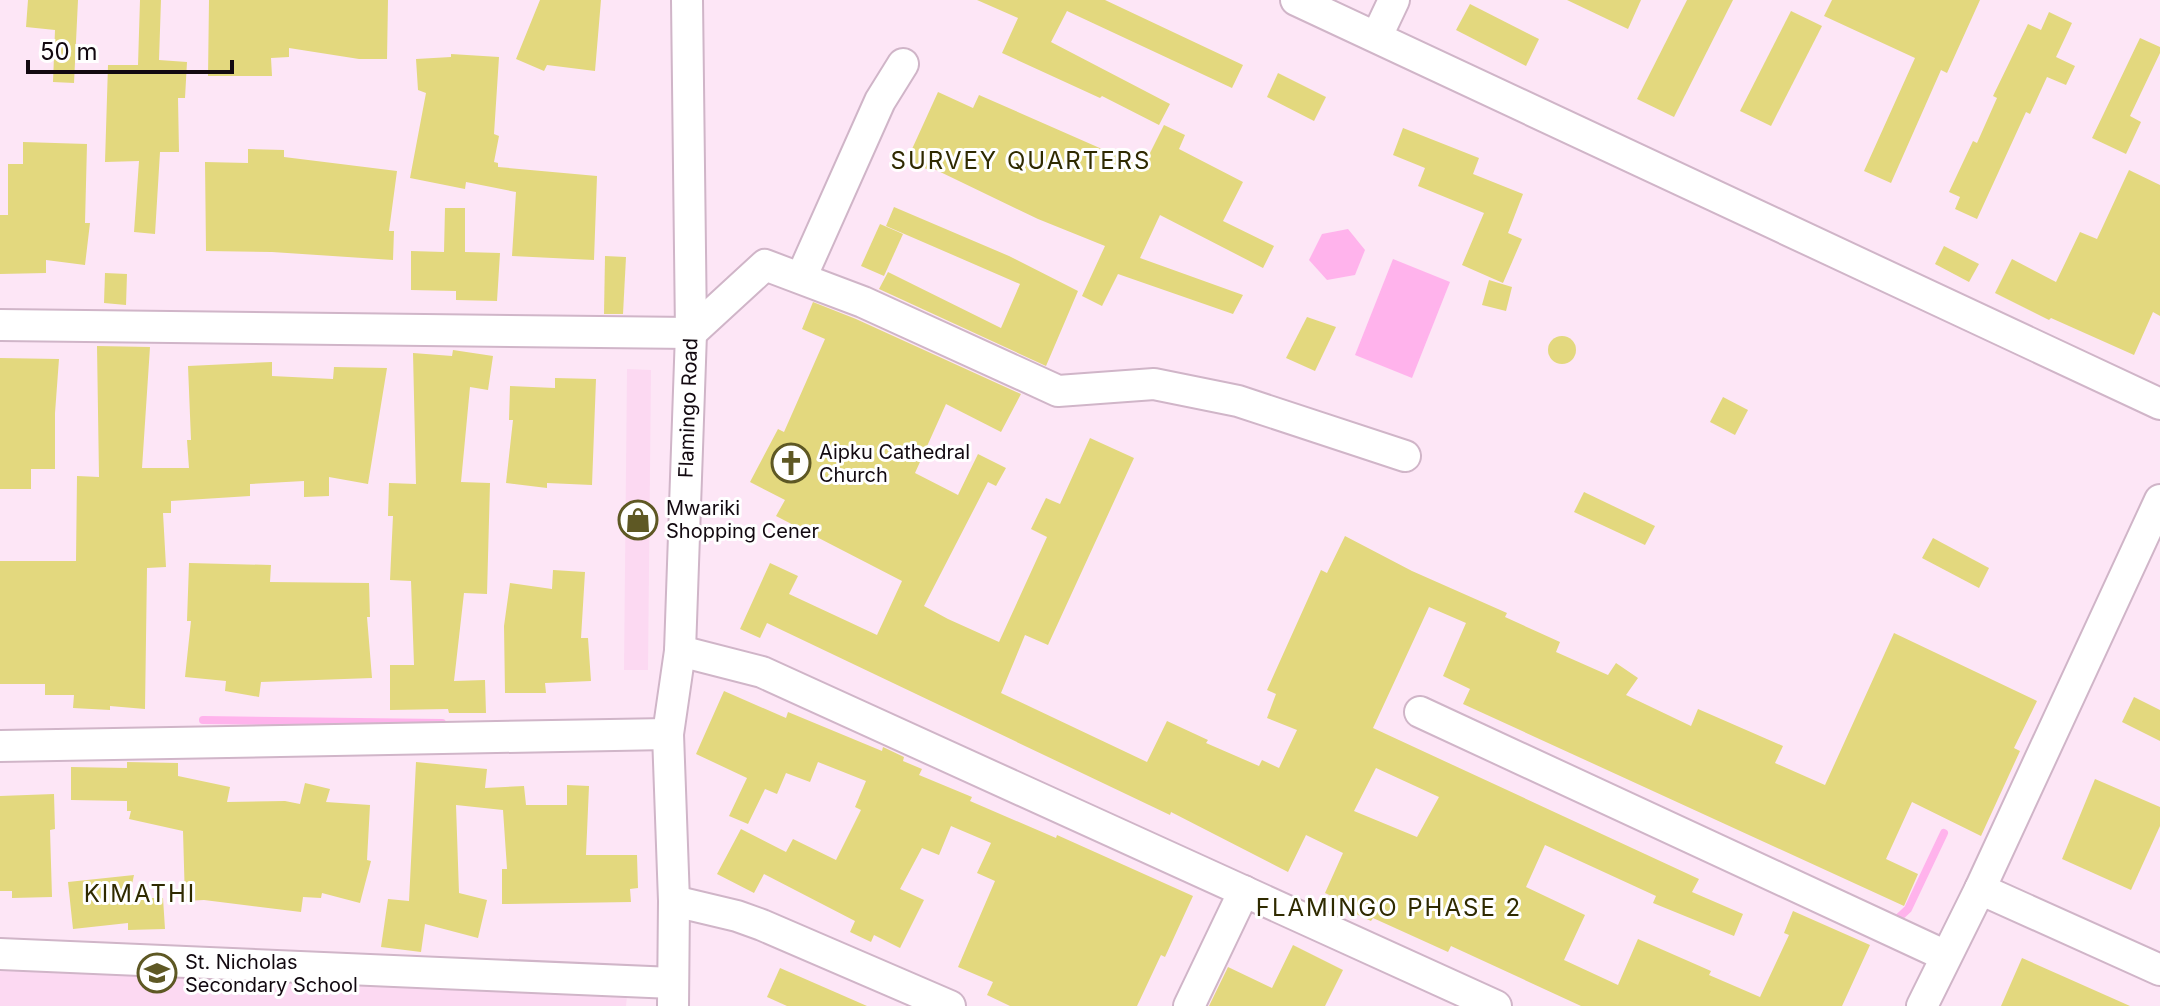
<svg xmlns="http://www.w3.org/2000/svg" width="2160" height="1006" viewBox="0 0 2160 1006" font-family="Inter,sans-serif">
	<rect width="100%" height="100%" fill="#fde6f6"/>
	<g fill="#fcd9f2">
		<polygon points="627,369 651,370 648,670 624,670"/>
		<polygon points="0,959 628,987 626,1006 0,1006"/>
	</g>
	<g fill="#ffb3ec">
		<polygon points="1348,229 1365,250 1355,275 1327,280 1309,260 1322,234"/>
		<polygon points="1393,259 1450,282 1412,378 1355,355"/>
	</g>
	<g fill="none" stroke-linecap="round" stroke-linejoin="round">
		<g stroke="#ffb3ec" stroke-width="8">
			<polyline points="203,720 442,723"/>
			<polyline points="1893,923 1908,909 1944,833"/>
		</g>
	</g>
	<g fill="#e3d87e" fill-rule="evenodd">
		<polygon points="28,0 78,0 74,83 53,82 55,30 26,27"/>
		<polygon points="140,0 161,0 159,60 187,62 185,98 178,98 179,152 160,152 155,234 134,232 139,161 105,162 108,65 138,65"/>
		<polygon points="209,0 388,0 387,59 359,59 289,48 289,57 271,58 272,76 208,76"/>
		<polygon points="540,0 601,0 595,71 547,65 544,71 516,59"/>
		<polygon points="977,0 1105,0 1243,65 1232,88 1067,11 1051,42 1170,104 1159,125 1102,96 1100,98 1002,53 1018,18"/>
		<polygon points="1567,0 1641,0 1628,29"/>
		<polygon points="1687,0 1733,0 1674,117 1637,99"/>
		<polygon points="1832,0 1980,0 1947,73 1941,70 1891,183 1864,171 1915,58 1824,16"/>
		<polygon points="1470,4 1539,39 1526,66 1456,30"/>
		<polygon points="1791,11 1822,26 1771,126 1740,111"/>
		<polygon points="2049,12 2072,23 2056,57 2075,66 2066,85 2047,77 2030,114 2026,112 1977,219 1955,209 1960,197 1949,192 1973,141 1977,143 1997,98 1993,96 2028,24 2041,30"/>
		<polygon points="2140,38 2160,47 2160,53 2130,116 2141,122 2126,154 2092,138"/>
		<polygon points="451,54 499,57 494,134 499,136 494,162 498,163 498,167 597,176 594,260 512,256 516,192 466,182 465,189 410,178 426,93 418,90 416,59 451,57"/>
		<polygon points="1278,73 1326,97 1314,121 1267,97"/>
		<polygon points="938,92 973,108 979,95 1143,167 1164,125 1185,135 1179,149 1243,182 1223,221 1274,246 1263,268 1160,215 1140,258 1243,295 1233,314 1118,274 1102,306 1082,296 1105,246 1038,219 932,168 931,171 907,160"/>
		<polygon points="1403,128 1479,158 1473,174 1523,194 1508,233 1522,239 1503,283 1462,265 1484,213 1418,186 1425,168 1393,155"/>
		<polygon points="23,142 87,144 85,223 90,223 85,265 46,260 46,273 0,274 0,215 8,215 8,164 23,164"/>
		<polygon points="248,149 284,150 284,157 397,171 389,231 394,231 393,260 272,252 206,251 205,162 248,163"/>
		<polygon points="2129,170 2160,185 2160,316 2153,312 2134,355 2051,318 2049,320 1995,293 2012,259 2056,282 2080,232 2097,239"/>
		<polygon points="894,207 1009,256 1078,291 1046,366 879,289 888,272 1001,328 1020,284 886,226"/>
		<polygon points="445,208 465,208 465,252 500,253 497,301 456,300 456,291 411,290 411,251 444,252"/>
		<polygon points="880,224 903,234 884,276 861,266"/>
		<polygon points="1944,246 1979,264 1969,282 1935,264"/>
		<polygon points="605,256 626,257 623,314 604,314"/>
		<polygon points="105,273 127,274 126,305 104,303"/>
		<polygon points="1489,280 1512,287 1506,311 1482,305"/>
		<path d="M813,302L856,319L1021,394L1001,432L946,404L915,473L958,495L978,454L1006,468L996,486L988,482L924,606L948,619L999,642L1047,537L1031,529L1046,498L1060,504L1090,438L1134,458L1048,645L1025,635L1001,693L1147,762L1167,721L1208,740L1206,743L1259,766L1262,760L1279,768L1297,730L1267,718L1276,694L1267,690L1321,570L1327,573L1345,536L1412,571L1507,613L1505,617L1560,642L1556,652L1608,675L1616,663L1638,678L1626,695L1691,726L1698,709L1783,746L1775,763L1825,785L1894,633L2037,701L2014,748L2020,751L1981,836L1912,802L1886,859L1918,874L1904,906L1463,704L1470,689L1443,676L1466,623L1429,607L1373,728L1699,879L1692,892L1743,914L1734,936L1653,903L1656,896L1545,845L1526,887L1585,915L1564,960L1618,985L1638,939L1711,971L1709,975L1760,997L1789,935L1784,933L1793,911L1870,945L1842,1006H1581L1451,946L1448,952L1373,918L1371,921L1343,908L1346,903L1325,893L1343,853L1306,835L1288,872L1171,812L1170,815L767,623L760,638L740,629L770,563L798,576L789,594L877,635L902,581L776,516L785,500L750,482L778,429L784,432L825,339L802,329ZM1376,768L1439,797L1417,837L1354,811Z"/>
		<polygon points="1307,317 1336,327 1315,371 1286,358"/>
		<circle cx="1562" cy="350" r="14"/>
		<polygon points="97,346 150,347 142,468 189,468 187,440 191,440 188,366 272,362 272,376 333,379 334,367 387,368 368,484 329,477 329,496 304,497 304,481 250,484 250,496 171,501 171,513 163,513 166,567 147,568 145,709 110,706 110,710 73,708 74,695 45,695 45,684 0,684 0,561 76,561 77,476 99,477"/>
		<polygon points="453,350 493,356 488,390 470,387 461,482 490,483 487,594 464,593 454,681 485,680 486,713 449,713 448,709 390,710 390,665 414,665 411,581 390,580 393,516 388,516 389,483 416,484 413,353 452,356"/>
		<polygon points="0,358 59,359 55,413 55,469 31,469 31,489 0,489"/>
		<polygon points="555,378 596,379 592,485 547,483 547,488 506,483 513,420 509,420 510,386 555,388"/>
		<polygon points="1723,397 1748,410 1735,435 1710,422"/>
		<polygon points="1584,492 1655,526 1645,545 1574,512"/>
		<polygon points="1933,538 1989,568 1979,588 1922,558"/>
		<polygon points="189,563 271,565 270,582 369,583 370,617 367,617 372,678 261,682 259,697 225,691 226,681 185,677 191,621 187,621"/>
		<polygon points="553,570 585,572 581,638 588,638 591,681 545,683 546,693 505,693 504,626 510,583 552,589"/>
		<polygon points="724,691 786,718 788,712 882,751 883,747 904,757 903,761 922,769 919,775 972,797 970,801 1056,838 1057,835 1193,896 1165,957 1161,955 1137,1006 1010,1006 987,995 993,982 958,967 995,881 977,873 991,843 951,826 939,855 922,848 900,889 924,900 900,948 874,935 871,942 850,932 855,921 764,874 754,893 717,874 741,829 786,852 793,839 836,860 861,810 855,807 866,781 818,762 810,782 786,773 777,794 765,789 748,824 729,816 747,778 696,754"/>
		<polygon points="2134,697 2160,710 2160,741 2122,722"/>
		<polygon points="127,762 178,763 178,776 230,787 227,802 285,801 300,804 305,783 330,789 326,802 370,805 367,860 371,861 360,903 322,893 321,898 303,897 301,912 204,900 185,901 183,831 129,819 131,811 127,811 127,801 71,800 71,767 127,768"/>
		<polygon points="416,762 487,769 485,788 524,786 526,805 567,805 567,785 589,786 586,855 637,855 638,888 630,889 631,902 502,904 502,869 507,869 503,810 456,805 459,893 487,900 478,938 425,924 421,952 381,947 388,899 409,901"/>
		<polygon points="2095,779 2160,807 2160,826 2131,890 2062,859"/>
		<polygon points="54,794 55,829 50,830 52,897 12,898 12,891 0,891 0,796"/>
		<polygon points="134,875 129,898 163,898 165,929 128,930 128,923 73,929 68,882"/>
		<polygon points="1293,945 1343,970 1325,1006 1209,1006 1228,967 1272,988"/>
		<polygon points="2022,958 2130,1006 2001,1006"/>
		<polygon points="780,968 867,1006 787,1006 767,997"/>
	</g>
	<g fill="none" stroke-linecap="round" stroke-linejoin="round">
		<defs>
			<g id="minor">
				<polyline points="1296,0 2160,404"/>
				<polyline points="1377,36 1394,0"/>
				<polyline points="801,278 880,101 903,64"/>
				<polyline points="0,325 691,333 765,265 863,302 1058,391 1154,384 1238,401 1405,456"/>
				<polyline points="680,651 762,672 1496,1006"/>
				<polyline points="1420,712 1946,956"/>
				<polyline points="0,746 668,734"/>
				<polyline points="1980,889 2160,970"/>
				<polyline points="674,901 737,916 762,925 950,1006"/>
				<polyline points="0,954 673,983"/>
				<polyline points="673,1006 674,901 668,734 680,651 691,333 687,0"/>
				<polyline points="1189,1006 1244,891"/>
				<polyline points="1922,1006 1980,889 2160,500"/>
			</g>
		</defs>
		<use href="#minor" stroke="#d0b5c8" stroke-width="34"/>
		<use href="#minor" stroke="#fff" stroke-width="30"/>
	</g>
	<defs>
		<symbol id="church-ring" viewBox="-11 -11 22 22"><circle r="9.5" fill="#fff" stroke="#5e5824" stroke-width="1.5"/><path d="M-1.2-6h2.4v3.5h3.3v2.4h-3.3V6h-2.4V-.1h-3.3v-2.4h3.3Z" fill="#5e5824"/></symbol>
		<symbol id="shop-ring" viewBox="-11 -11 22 22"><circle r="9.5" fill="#fff" stroke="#5e5824" stroke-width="1.5"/><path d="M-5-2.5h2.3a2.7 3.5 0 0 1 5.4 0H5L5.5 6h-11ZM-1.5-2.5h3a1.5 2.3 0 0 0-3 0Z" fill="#5e5824"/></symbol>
		<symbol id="school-ring" viewBox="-11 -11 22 22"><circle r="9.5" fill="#fff" stroke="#5e5824" stroke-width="1.5"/><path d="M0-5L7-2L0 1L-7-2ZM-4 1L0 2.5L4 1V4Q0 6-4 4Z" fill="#5e5824"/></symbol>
	</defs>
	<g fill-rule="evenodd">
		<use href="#church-ring" x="769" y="441" width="44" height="44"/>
		<use href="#shop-ring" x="616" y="498" width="44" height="44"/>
		<use href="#school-ring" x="135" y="951" width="44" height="44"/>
	</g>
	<g text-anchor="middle" stroke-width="6" stroke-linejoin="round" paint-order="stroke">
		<g font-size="20" fill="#120910" stroke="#fff">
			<text transform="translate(688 408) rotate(-88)" y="7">Flamingo Road</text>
		</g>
		<g font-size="20" fill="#120910" stroke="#fff" text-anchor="start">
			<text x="819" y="459">Aipku Cathedral<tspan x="819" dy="23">Church</tspan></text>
			<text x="666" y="515">Mwariki<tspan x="666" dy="23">Shopping Cener</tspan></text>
			<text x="185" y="969">St. Nicholas<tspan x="185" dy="23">Secondary School</tspan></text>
		</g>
		<g font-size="24" letter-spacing="2" fill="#2f2a00" stroke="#fff">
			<text x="1021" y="169">SURVEY QUARTERS</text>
			<text x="140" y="902">KIMATHI</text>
			<text x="1389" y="916">FLAMINGO PHASE 2</text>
		</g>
	</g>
	<path d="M28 60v12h204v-12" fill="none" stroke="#120910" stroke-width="4"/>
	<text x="40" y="60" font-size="24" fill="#120910" stroke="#ffffff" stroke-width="6" paint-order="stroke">50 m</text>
</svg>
